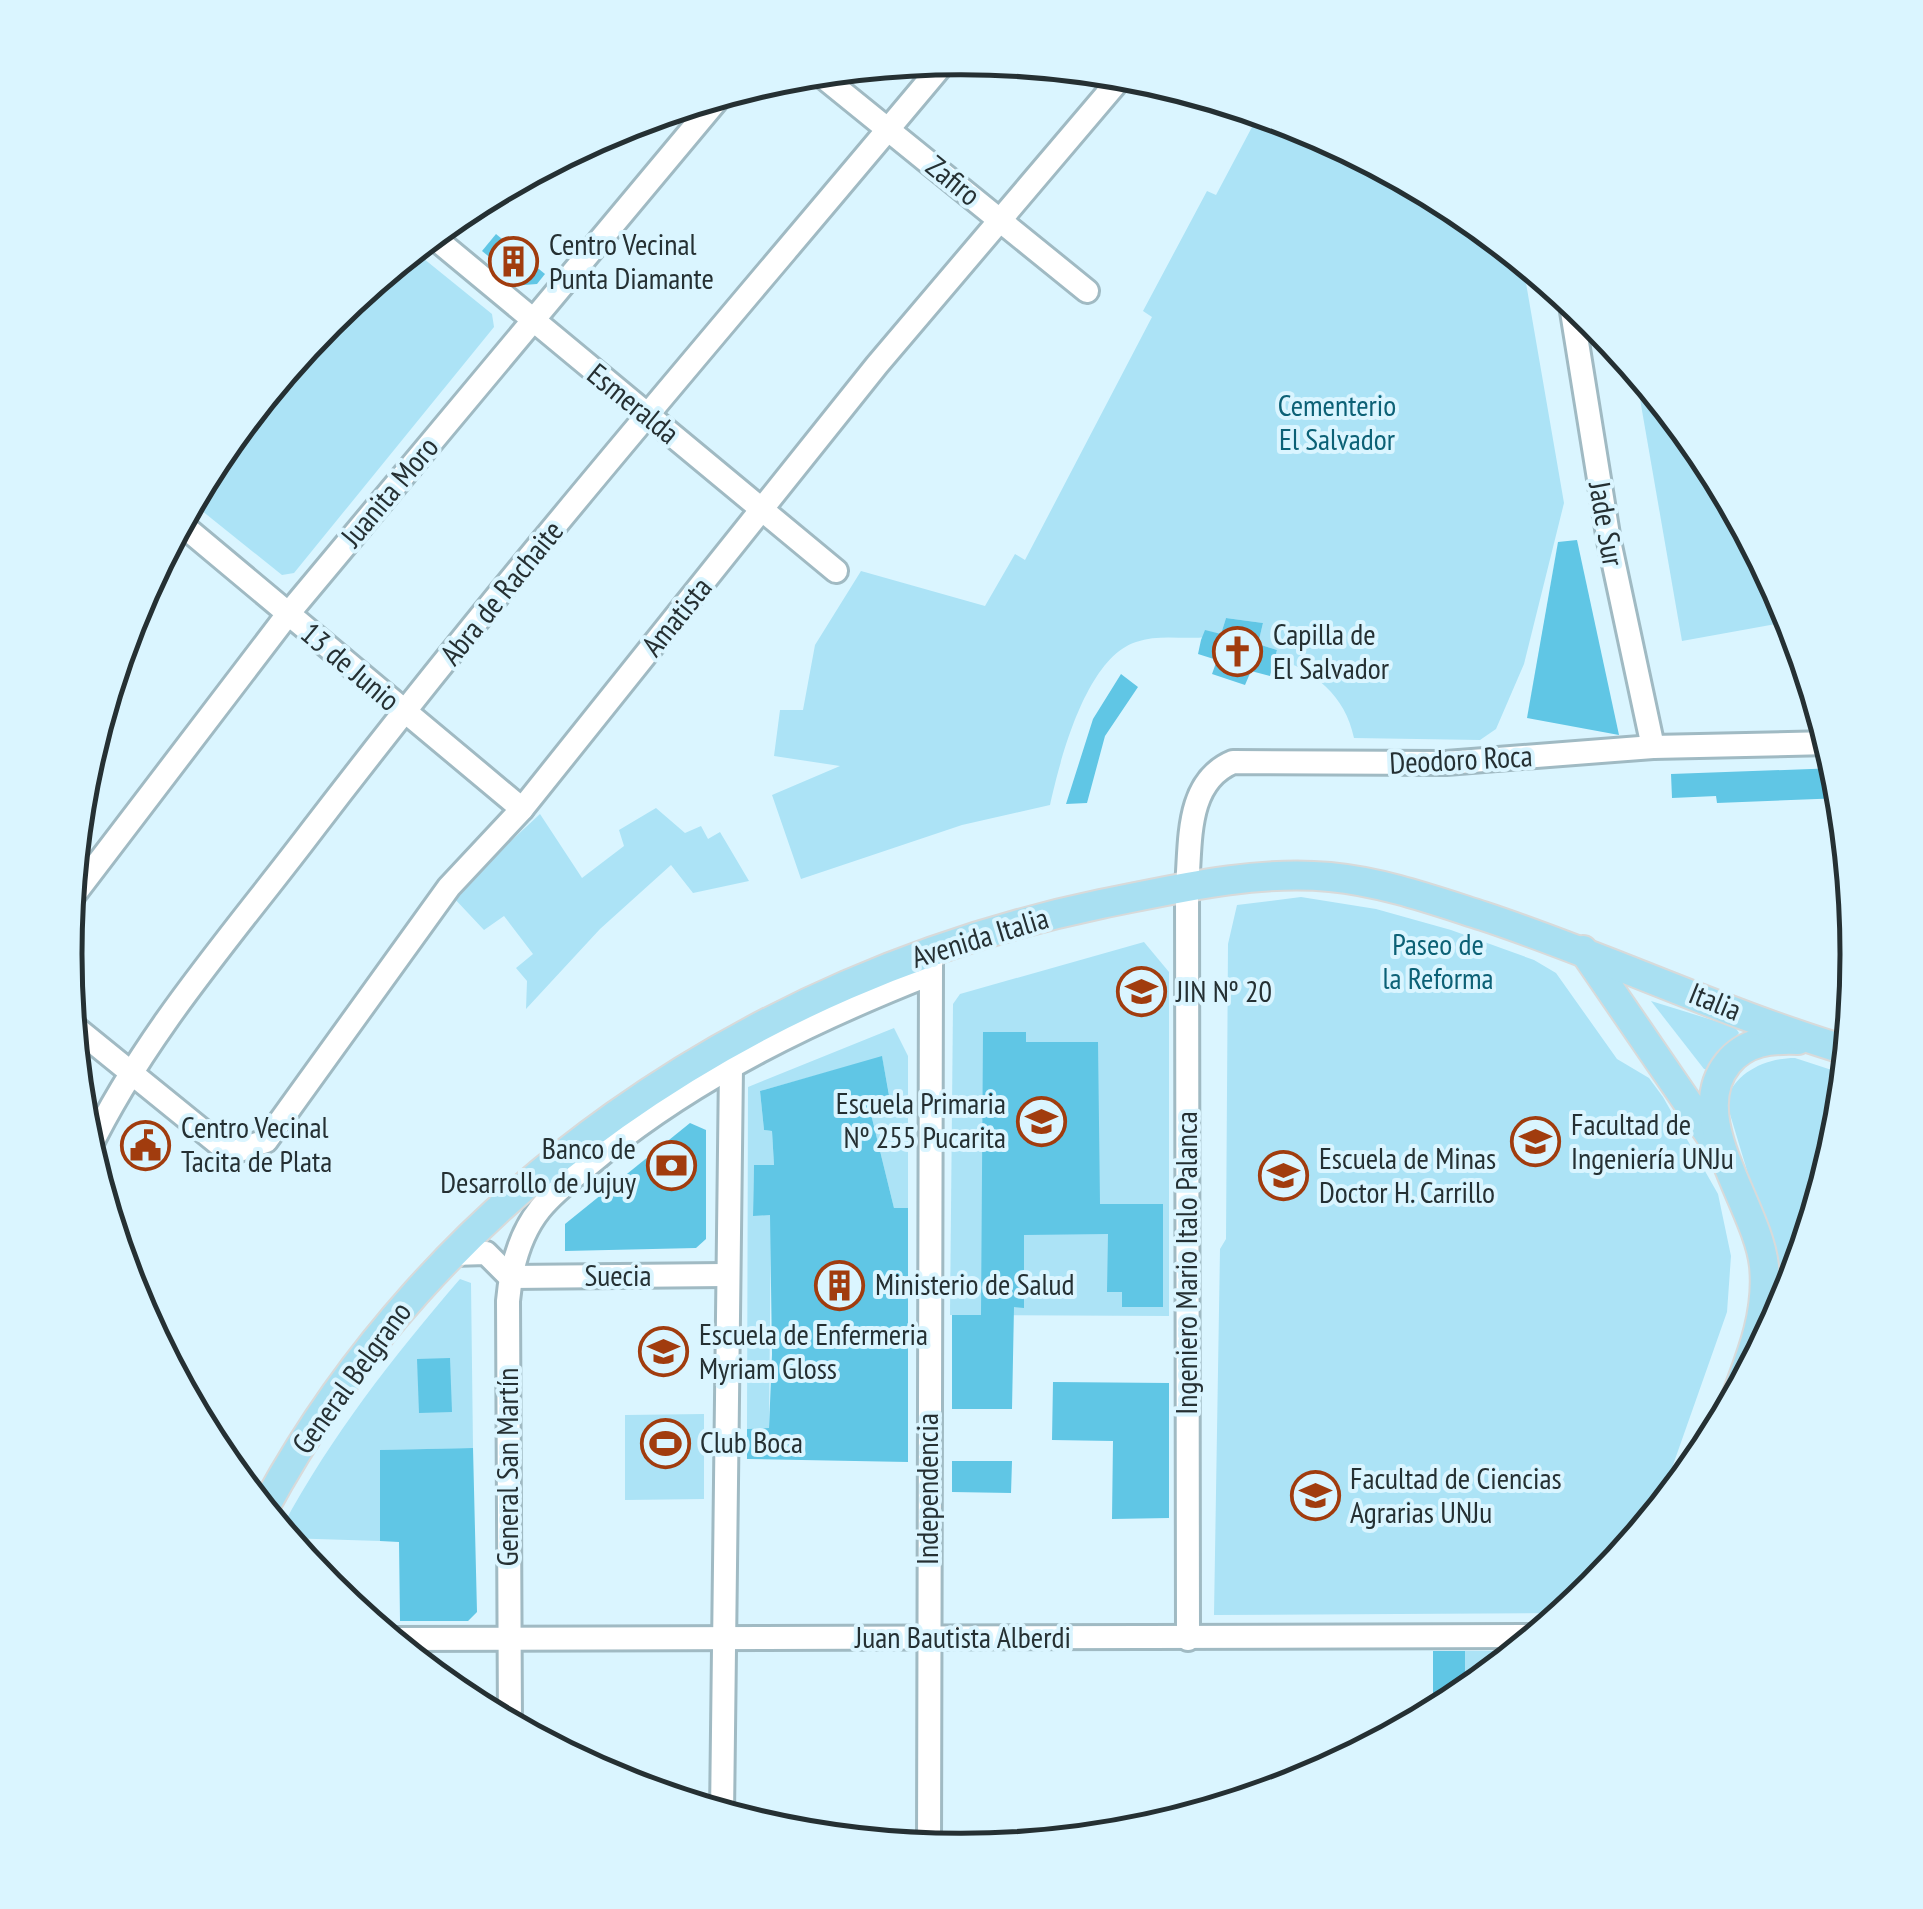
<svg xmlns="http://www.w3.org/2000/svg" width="1923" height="1909" viewBox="0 0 1923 1909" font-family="'PT Sans Narrow',sans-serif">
	<rect width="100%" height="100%" fill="#daf5ff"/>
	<g fill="#ace3f6">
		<path d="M1260,112C1355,141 1445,197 1522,260L1564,503L1524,664L1496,729L1480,740L1354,738C1345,695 1315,672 1275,657L1277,650L1258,644L1263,623L1226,618L1221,634C1193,643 1165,632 1136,642C1086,658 1060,760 1050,805L962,825L801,879L772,795L840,766L774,756L780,710H803L815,645L861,571L985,606L1015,554L1025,560L1152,317L1143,311L1207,191L1216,195Z"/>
		<polygon points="413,250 492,314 494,327 294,573 282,575 191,502 216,456 328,320"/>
		<polygon points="1658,396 1708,457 1793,621 1682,641 1640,399"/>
		<polygon points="656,808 685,833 701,826 708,839 720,832 749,881 693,893 671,865 600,929 526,1009 527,981 516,968 533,954 504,916 484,930 452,896 540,814 582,878 624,846 619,830"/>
		<polygon points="1301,897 1376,909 1451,930 1534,960 1556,973 1617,1059 1649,1078 1663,1097 1718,1194 1731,1256 1727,1312 1655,1516 1595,1589 1566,1613 1214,1615 1220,1249 1226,1239 1228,944 1237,905"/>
		<polygon points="1144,942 1169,972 1169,1316 950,1315 953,1004 960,994"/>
		<polygon points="1651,1001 1735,1027 1739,1033 1709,1070 1704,1069"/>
		<polygon points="894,1028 908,1056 908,1208 894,1208 869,1106 890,1100 882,1057 760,1091 764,1130 772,1131 774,1165 754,1165 753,1215 771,1215 769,1428 747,1429 748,1087"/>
		<path d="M1795,1058L1844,1074L1780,1313L1772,1253L1726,1101C1735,1072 1766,1058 1795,1058Z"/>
		<path d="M460,1279L471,1283L473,1448L381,1450L380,1541L285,1538L280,1531C329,1439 392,1358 460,1279Z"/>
		<polygon points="704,1414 704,1499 625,1500 625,1415"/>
		<polygon points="1465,1651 1520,1651 1465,1696"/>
	</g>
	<g fill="#60c6e5">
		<polygon points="496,234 545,274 537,284 524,285 482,251"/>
		<polygon points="1577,540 1619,735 1527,718 1558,542"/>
		<polygon points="1226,618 1263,623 1258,644 1277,650 1270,676 1251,671 1245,685 1212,674 1217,660 1198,654 1201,640 1205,630 1221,634"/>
		<polygon points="1121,674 1138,687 1105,736 1087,803 1066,804 1093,719"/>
		<polygon points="1838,768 1843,798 1717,803 1716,796 1672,798 1671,774"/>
		<polygon points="1152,972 1154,1011 1132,1012 1130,973"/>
		<polygon points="983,1032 1026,1032 1026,1042 1098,1042 1100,1204 1163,1204 1163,1307 1122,1307 1122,1292 1107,1292 1108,1234 1024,1235 1024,1308 1014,1307 1012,1409 952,1409 952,1315 981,1315"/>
		<polygon points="882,1056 890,1101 869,1106 894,1208 908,1208 908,1462 747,1459 747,1429 769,1428 772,1354 770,1215 753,1216 754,1165 774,1165 772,1131 764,1130 760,1091"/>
		<polygon points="690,1123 706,1130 706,1239 696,1248 565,1251 565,1224"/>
		<polygon points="450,1358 452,1412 419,1413 417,1359"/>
		<polygon points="1053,1382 1169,1383 1169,1518 1112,1519 1113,1441 1052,1440"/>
		<polygon points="473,1448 477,1612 468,1621 400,1621 399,1542 380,1541 380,1450"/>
		<polygon points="952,1461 1012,1461 1011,1493 952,1492"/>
		<polygon points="1433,1651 1465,1651 1465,1696 1433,1715"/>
	</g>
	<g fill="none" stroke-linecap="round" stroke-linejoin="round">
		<defs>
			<g id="minor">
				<polyline points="817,72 1087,291"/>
				<polyline points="431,235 836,571"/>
				<polyline points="1570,299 1609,541 1653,747"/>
				<polyline points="180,523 522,809"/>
				<polyline points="70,900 288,614 722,94"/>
				<polyline points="71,1024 230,1153 266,1141 449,887 522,809 877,365 1124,74"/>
				<path d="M88,1151C145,1033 235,932 313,829C515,565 734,314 947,59"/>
				<polyline points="453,1254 486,1253 510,1277"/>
				<polyline points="510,1277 726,1275"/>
				<polyline points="388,1639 1538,1636"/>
				<path d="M1188,1639L1187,886C1191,843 1185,782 1233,762L1446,763L1653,747L1830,743"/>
				<path d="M510,1725L508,1301C511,1267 519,1235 540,1209C558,1187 582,1171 603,1153C701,1074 814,1020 930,974"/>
				<polyline points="722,1815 731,1067"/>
				<polyline points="929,1848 931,963"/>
			</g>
			<g id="major">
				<polyline points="1583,950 1716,1144"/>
				<path d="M1732,1407C1749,1361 1769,1316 1764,1266C1758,1206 1683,1118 1728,1063C1746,1041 1771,1039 1798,1040"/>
				<path d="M263,1511C433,1193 752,977 1101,904C1176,889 1253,870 1330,877C1383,882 1433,900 1483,916C1607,957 1725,1014 1849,1051"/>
			</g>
		</defs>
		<use href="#minor" stroke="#a0bac3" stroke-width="28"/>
		<use href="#major" stroke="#d8dada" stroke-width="32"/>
		<use href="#minor" stroke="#fff" stroke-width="22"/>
		<use href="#major" stroke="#a9e0f2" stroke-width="28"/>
	</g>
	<defs>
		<symbol id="building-ring" viewBox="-11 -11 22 22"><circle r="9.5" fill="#daf5ff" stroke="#a13c0e" stroke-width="1.5"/><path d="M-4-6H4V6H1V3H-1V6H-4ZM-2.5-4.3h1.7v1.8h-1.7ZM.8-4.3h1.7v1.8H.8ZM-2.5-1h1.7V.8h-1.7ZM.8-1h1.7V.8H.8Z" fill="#a13c0e"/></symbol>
		<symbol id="church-ring" viewBox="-11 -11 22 22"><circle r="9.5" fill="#daf5ff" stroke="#a13c0e" stroke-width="1.5"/><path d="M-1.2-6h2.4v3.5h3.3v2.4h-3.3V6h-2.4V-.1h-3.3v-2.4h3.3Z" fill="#a13c0e"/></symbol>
		<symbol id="school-ring" viewBox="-11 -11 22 22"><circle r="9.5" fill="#daf5ff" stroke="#a13c0e" stroke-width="1.5"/><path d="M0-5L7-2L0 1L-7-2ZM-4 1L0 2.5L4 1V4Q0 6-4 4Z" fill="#a13c0e"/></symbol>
		<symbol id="university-ring" viewBox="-11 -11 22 22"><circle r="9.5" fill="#daf5ff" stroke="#a13c0e" stroke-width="1.5"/><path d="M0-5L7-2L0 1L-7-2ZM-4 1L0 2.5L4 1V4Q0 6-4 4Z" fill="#a13c0e"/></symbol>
		<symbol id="civic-ring" viewBox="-11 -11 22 22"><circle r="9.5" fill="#daf5ff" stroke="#a13c0e" stroke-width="1.5"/><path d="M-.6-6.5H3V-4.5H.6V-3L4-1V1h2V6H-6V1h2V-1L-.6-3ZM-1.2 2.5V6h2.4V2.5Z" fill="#a13c0e"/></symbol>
		<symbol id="bank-ring" viewBox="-11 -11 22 22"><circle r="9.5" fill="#daf5ff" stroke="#a13c0e" stroke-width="1.5"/><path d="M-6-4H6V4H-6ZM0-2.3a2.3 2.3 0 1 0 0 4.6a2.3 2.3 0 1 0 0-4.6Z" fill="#a13c0e"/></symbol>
		<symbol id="stadium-ring" viewBox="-11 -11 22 22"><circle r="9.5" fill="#daf5ff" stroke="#a13c0e" stroke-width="1.5"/><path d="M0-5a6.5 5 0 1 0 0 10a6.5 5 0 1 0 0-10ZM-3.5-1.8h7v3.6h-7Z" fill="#a13c0e"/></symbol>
	</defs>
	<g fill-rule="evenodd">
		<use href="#building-ring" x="486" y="234" width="55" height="55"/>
		<use href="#church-ring" x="1210" y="624" width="55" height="55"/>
		<use href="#school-ring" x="1114" y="964" width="55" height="55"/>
		<use href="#school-ring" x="1014" y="1094" width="55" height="55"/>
		<use href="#university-ring" x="1508" y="1114" width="55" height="55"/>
		<use href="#civic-ring" x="118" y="1118" width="55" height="55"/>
		<use href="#bank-ring" x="644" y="1138" width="55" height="55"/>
		<use href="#school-ring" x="1256" y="1148" width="55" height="55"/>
		<use href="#building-ring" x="812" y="1258" width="55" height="55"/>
		<use href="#university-ring" x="636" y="1324" width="55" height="55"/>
		<use href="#stadium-ring" x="638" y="1416" width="55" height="55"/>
		<use href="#university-ring" x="1288" y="1468" width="55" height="55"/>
	</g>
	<g text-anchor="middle" stroke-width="8" stroke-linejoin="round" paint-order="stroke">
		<g font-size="30" fill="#253033" stroke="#daf5ff">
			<text transform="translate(953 181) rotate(39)" y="10">Zafiro</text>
			<text transform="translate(633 404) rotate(39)" y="10">Esmeralda</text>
			<text transform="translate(390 492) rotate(-50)" y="10">Juanita Moro</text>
			<text transform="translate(1606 524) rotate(80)" y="10">Jade Sur</text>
			<text transform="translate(502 593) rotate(-51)" y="10">Abra de Rachaite</text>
			<text transform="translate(677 617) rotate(-51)" y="10">Amatista</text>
			<text transform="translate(350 667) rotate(40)" y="10">13 de Junio</text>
			<text transform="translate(1461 760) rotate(-3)" y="10">Deodoro Roca</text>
			<text transform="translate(980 938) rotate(-17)" y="10">Avenida Italia</text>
			<text transform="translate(1715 1002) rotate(22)" y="10">Italia</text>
			<text transform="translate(1187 1263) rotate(-90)" y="10">Ingeniero Mario Italo Palanca</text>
			<text x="618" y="1286">Suecia</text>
			<text transform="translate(352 1378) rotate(-54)" y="10">General Belgrano</text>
			<text transform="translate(508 1467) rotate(-90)" y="10">General San Martín</text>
			<text transform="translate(928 1489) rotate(-90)" y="10">Independencia</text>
			<text x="963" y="1648">Juan Bautista Alberdi</text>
		</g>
		<g font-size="30" fill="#253033" stroke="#daf5ff" text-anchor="start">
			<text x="549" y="255">Centro Vecinal<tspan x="549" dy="34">Punta Diamante</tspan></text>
			<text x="1273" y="645">Capilla de<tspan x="1273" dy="34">El Salvador</tspan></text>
			<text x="1176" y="1002">JIN Nº 20</text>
			<text x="1006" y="1114" text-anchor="end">Escuela Primaria<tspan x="1006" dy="34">Nº 255 Pucarita</tspan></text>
			<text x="1571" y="1135">Facultad de<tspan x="1571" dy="34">Ingeniería UNJu</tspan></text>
			<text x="181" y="1138">Centro Vecinal<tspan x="181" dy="34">Tacita de Plata</tspan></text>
			<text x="636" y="1159" text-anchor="end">Banco de<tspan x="636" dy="34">Desarrollo de Jujuy</tspan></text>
			<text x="1319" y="1169">Escuela de Minas<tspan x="1319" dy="34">Doctor H. Carrillo</tspan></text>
			<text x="875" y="1295">Ministerio de Salud</text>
			<text x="699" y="1345">Escuela de Enfermeria<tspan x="699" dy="34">Myriam Gloss</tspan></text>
			<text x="700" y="1453">Club Boca</text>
			<text x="1350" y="1489">Facultad de Ciencias<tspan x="1350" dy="34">Agrarias UNJu</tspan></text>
		</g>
		<g font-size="30" fill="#0c6176" stroke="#daf5ff">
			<text x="1337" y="416">Cementerio<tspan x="1337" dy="34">El Salvador</tspan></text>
			<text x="1438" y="955">Paseo de<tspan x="1438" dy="34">la Reforma</tspan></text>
		</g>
	</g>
	<path d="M0 0H1923V1909H0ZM82 954a879 879 0 1 1 1758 0a879 879 0 1 1-1758 0Z" fill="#daf5ff" fill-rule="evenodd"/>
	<path fill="none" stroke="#253033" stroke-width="5" d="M82 954a879 879 0 1 1 1758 0a879 879 0 1 1-1758 0Z"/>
</svg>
